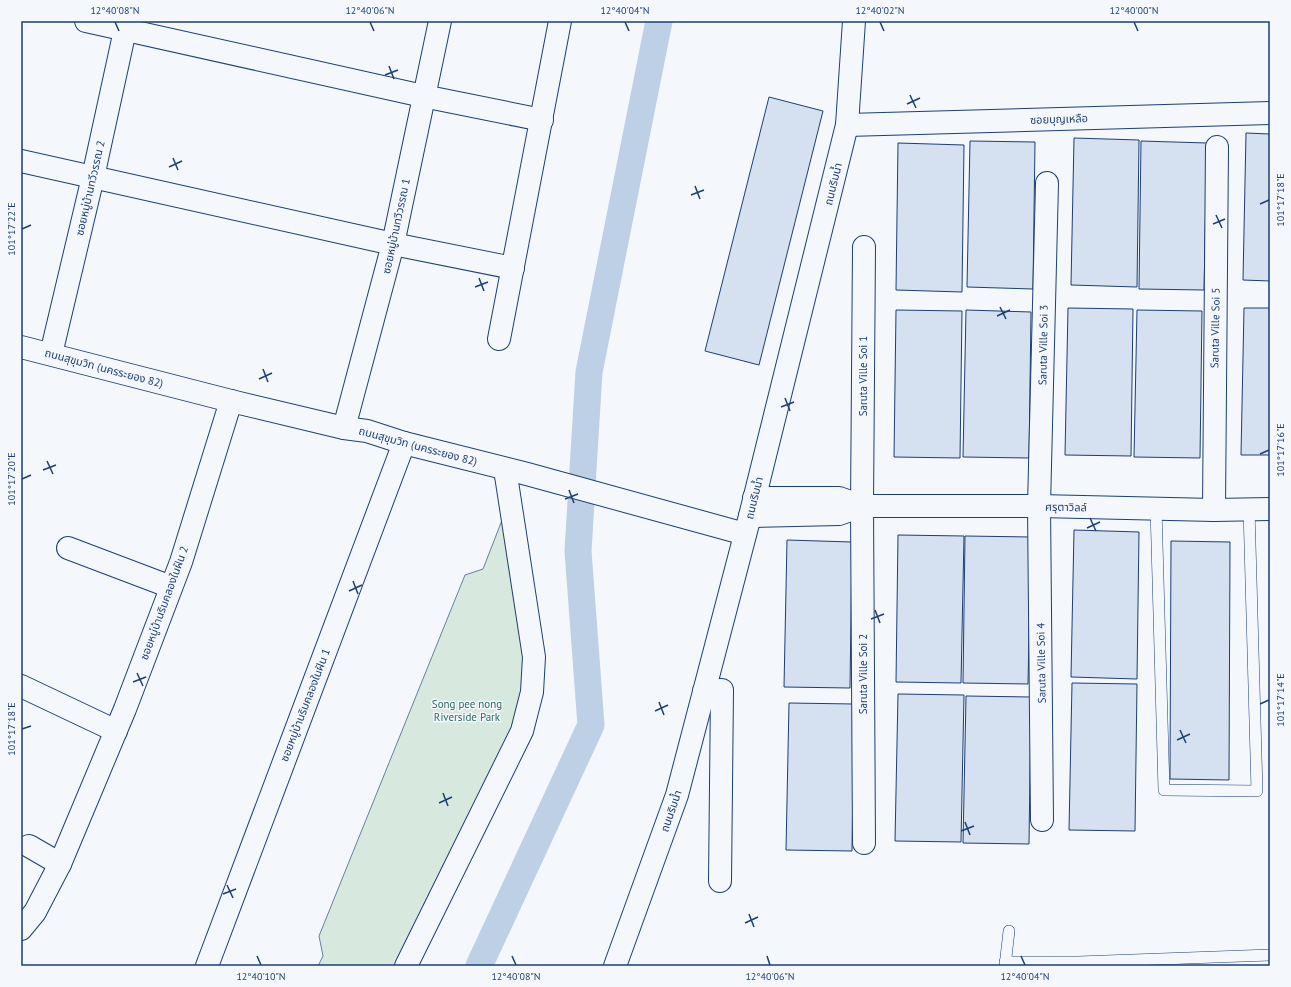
<svg xmlns="http://www.w3.org/2000/svg" width="1291" height="987" viewBox="0 0 1291 987" font-family="'PT Sans','Noto Sans Thai',sans-serif">
	<rect width="100%" height="100%" fill="#f4f7fb"/>
	<polygon fill="#d7e8df" stroke="#687fa3" points="506,510 529,660 517,729 400,966 318,966 323,956 319,936 465,575 483,569"/>
	<g fill="none" stroke-linecap="round" stroke-linejoin="round">
		<polyline stroke="#bed0e5" stroke-width="27" points="479,966 591,725 578,551 589,372 659,21"/>
	</g>
	<g fill="#d5e0f0" stroke="#1d3f73">
		<polygon points="769,97 823,111 759,365 705,351"/>
		<polygon points="1246,133 1270,134 1270,281 1243,280"/>
		<polygon points="1074,138 1139,140 1137,287 1071,285"/>
		<polygon points="970,141 1035,142 1033,289 967,287"/>
		<polygon points="1141,141 1207,143 1204,290 1139,289"/>
		<polygon points="898,143 964,145 962,292 896,290"/>
		<polygon points="1068,308 1133,309 1131,456 1065,455"/>
		<polygon points="1244,308 1270,308 1270,455 1241,455"/>
		<polygon points="896,310 962,311 960,458 894,457"/>
		<polygon points="966,310 1031,312 1029,458 963,457"/>
		<polygon points="1137,310 1202,311 1200,458 1134,457"/>
		<polygon points="1074,530 1139,532 1137,679 1071,677"/>
		<polygon points="898,535 964,536 961,683 896,682"/>
		<polygon points="965,536 1031,537 1028,684 963,683"/>
		<polygon points="787,540 852,542 850,688 784,687"/>
		<polygon points="1171,541 1230,542 1229,780 1170,779"/>
		<polygon points="1072,683 1137,684 1135,831 1069,830"/>
		<polygon points="898,694 964,695 961,842 895,841"/>
		<polygon points="966,696 1031,697 1029,844 963,843"/>
		<polygon points="789,703 854,704 852,851 786,850"/>
	</g>
	<g fill="none" stroke-linecap="round" stroke-linejoin="round">
		<defs>
			<g id="service">
				<polyline points="1156,508 1164,790 1257,791 1249,509"/>
				<polyline points="1005,962 1078,962 1270,955"/>
				<polyline points="1005,966 1009,931"/>
			</g>
			<g id="minor">
				<polyline points="86,21 423,96 542,120"/>
				<polyline points="847,125 1270,113"/>
				<polyline points="21,161 393,244 513,268"/>
				<polyline points="499,339 560,21"/>
				<polyline points="21,347 231,401 344,428 367,431 404,443 527,474 745,534"/>
				<polyline points="51,354 93,177 127,21"/>
				<polyline points="344,428 393,244 440,21"/>
				<polyline points="754,498 839,498 862,506 1039,506 1214,510 1270,509"/>
				<polyline points="1214,510 1217,147"/>
				<polyline points="750,516 839,514 862,506"/>
				<polyline points="68,548 171,587"/>
				<polyline points="21,686 116,731"/>
				<polyline points="704,691 722,690 720,881"/>
				<polyline points="1042,820 1039,506 1047,183"/>
				<polyline points="864,843 862,506 864,247"/>
				<polyline points="29,846 60,864"/>
				<polyline points="21,929 35,912 60,864 125,709 181,562 231,401"/>
				<polyline points="207,966 404,443"/>
				<polyline points="406,966 522,731 532,692 534,657 505,469"/>
				<polyline points="615,966 677,795 750,516 847,125 854,21"/>
			</g>
		</defs>
		<use href="#service" stroke="#1d3f73" stroke-width="12"/>
		<use href="#minor" stroke="#1d3f73" stroke-width="24"/>
		<use href="#service" stroke="#f4f7fb" stroke-width="11"/>
		<use href="#minor" stroke="#f4f7fb" stroke-width="22"/>
	</g>
	<path fill="none" stroke="#1d3f73" stroke-width="1.5" d="M115,22L119,31M370,22L374,31M625,22L629,31M880,22L884,31M1134,22L1138,31M389,66L394,79M385,75L398,70M910,95L916,108M907,104L920,98M173,158L178,170M169,167L182,161M695,186L700,199M691,195L704,190M1260,204L1269,200M1216,215L1222,228M1213,224L1225,219M22,229L31,225M479,278L484,291M475,287L488,282M1000,307L1006,319M997,316L1010,310M263,369L268,382M259,379L272,373M785,398L790,411M781,407L794,402M1260,454L1269,450M47,461L53,474M43,470L56,465M22,479L31,475M569,490L574,503M565,499L578,494M1090,518L1096,531M1087,528L1100,522M353,581L358,594M349,591L362,585M875,610L880,623M871,619L884,614M137,673L143,686M133,682L146,677M659,702L664,715M1260,704L1269,700M655,711L668,705M22,729L31,726M1180,730L1186,743M1177,740L1190,734M443,793L448,806M439,803L452,797M965,822L970,835M961,831L974,826M227,885L233,898M223,894L236,889M749,914L754,927M745,923L758,917M257,956L261,965M512,956L516,965M767,956L770,965M1021,956L1025,965"/>
	<g text-anchor="middle" stroke-width="3" stroke-linejoin="round" paint-order="stroke">
		<g font-size="11" fill="#1d3f73" stroke="#f4f7fb">
			<text transform="translate(1059 119) rotate(-2)" y="4">ซอยบุญเหลือ</text>
			<text transform="translate(833 184) rotate(-76)" y="4">ถนนริมน้ำ</text>
			<text transform="translate(90 188) rotate(-77)" y="4">ซอยหมู่บ้านทวีวรรณ 2</text>
			<text transform="translate(396 226) rotate(-78)" y="4">ซอยหมู่บ้านทวีวรรณ 1</text>
			<text transform="translate(1215 328) rotate(-89)" y="4">Saruta Ville Soi 5</text>
			<text transform="translate(1043 345) rotate(-89)" y="4">Saruta Ville Soi 3</text>
			<text transform="translate(104 368) rotate(15)" y="4">ถนนสุขุมวิท (นครระยอง 82)</text>
			<text transform="translate(863 376) rotate(-90)" y="4">Saruta Ville Soi 1</text>
			<text transform="translate(418 446) rotate(15)" y="4">ถนนสุขุมวิท (นครระยอง 82)</text>
			<text transform="translate(754 498) rotate(-76)" y="4">ถนนริมน้ำ</text>
			<text transform="translate(1066 507) rotate(1)" y="4">ศรุตาวิลล์</text>
			<text transform="translate(164 603) rotate(-70)" y="4">ซอยหมู่บ้านริมคลองในฝัน 2</text>
			<text transform="translate(1041 663) rotate(-91)" y="4">Saruta Ville Soi 4</text>
			<text transform="translate(863 674) rotate(-90)" y="4">Saruta Ville Soi 2</text>
			<text transform="translate(305 705) rotate(-69)" y="4">ซอยหมู่บ้านริมคลองในฝัน 1</text>
			<text transform="translate(671 811) rotate(-71)" y="4">ถนนริมน้ำ</text>
		</g>
		<g font-size="11" fill="#2c6c60" stroke="#f4f7fb">
			<text x="467" y="708">Song pee nong<tspan x="467" dy="13">Riverside Park</tspan></text>
		</g>
	</g>
	<rect width="1291" height="987" fill="none" stroke="#f4f7fb" stroke-width="44"/>
	<rect x="22" y="22" width="1247" height="943" fill="none" stroke="#1d3f73" stroke-width="1.5"/>
	<g font-size="10" text-anchor="middle" fill="#1d3f73">
		<text x="115" y="14">12°40'08"N</text>
		<text x="370" y="14">12°40'06"N</text>
		<text x="625" y="14">12°40'04"N</text>
		<text x="880" y="14">12°40'02"N</text>
		<text x="1134" y="14">12°40'00"N</text>
		<text transform="translate(1280 200) rotate(-90)" y="4">101°17'18"E</text>
		<text transform="translate(11 229) rotate(-90)" y="4">101°17'22"E</text>
		<text transform="translate(1280 450) rotate(-90)" y="4">101°17'16"E</text>
		<text transform="translate(11 479) rotate(-90)" y="4">101°17'20"E</text>
		<text transform="translate(1280 700) rotate(-90)" y="4">101°17'14"E</text>
		<text transform="translate(11 729) rotate(-90)" y="4">101°17'18"E</text>
		<text x="261" y="980">12°40'10"N</text>
		<text x="516" y="980">12°40'08"N</text>
		<text x="770" y="980">12°40'06"N</text>
		<text x="1025" y="980">12°40'04"N</text>
	</g>
</svg>
